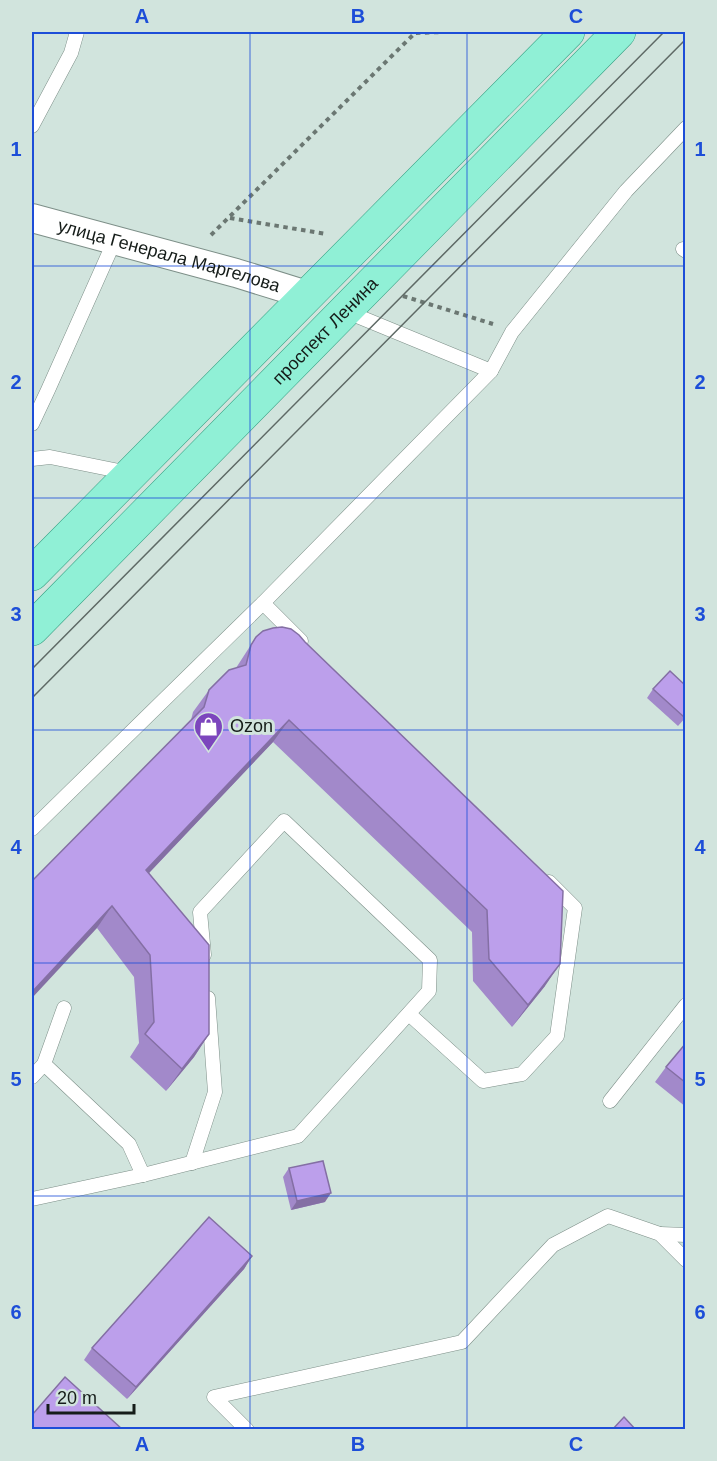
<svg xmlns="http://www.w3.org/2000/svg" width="717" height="1461" viewBox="0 0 717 1461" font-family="Arial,sans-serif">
	<rect width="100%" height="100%" fill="#d1e4dd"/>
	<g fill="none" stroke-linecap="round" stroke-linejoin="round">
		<defs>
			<g id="service">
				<polyline points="32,126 71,53 77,32"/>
				<polyline points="683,249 686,251"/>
				<polyline points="345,311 491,371"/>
				<polyline points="32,424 48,390 114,242"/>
				<polyline points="32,459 50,457 129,473"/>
				<polyline points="263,603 301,641"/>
				<polyline points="32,829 263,603 491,371 512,332 626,191 686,128"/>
				<polyline points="409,1014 483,1081 522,1074 557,1036 575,908 549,882"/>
				<polyline points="44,1064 64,1008"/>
				<polyline points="32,1077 44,1064 129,1144 143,1175"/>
				<polyline points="610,1101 686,1005"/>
				<polyline points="192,1163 215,1092 208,998"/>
				<polyline points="32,1199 143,1175 298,1136 429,991 430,960 284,821 200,912 204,955"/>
				<polyline points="660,1234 686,1235"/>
				<polyline points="247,1430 214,1397 462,1342 553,1245 608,1216 660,1234 686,1260"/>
			</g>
			<g id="minor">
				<path id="s1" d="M32,218L236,273L307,295"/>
			</g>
			<g id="primary">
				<polyline points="32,574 568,32"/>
				<path id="s2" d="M32,629L619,32"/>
			</g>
		</defs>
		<use href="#service" stroke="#7d8f88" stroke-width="15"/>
		<use href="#minor" stroke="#7d8f88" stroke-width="30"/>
		<use href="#primary" stroke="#359f82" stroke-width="34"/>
		<g stroke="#6b7772" stroke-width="4" stroke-dasharray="4.5 4.5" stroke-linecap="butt">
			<polyline points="230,218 326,234"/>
			<polyline points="211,235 415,33 445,32"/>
			<polyline points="403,296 493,324"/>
		</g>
		<use href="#service" stroke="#fff" stroke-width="14"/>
		<use href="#minor" stroke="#fff" stroke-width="28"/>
		<use href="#primary" stroke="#90f0d6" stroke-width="33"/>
		<g stroke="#5e6965" stroke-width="1.5">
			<polyline points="32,669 664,32"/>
			<polyline points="32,698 686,39"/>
		</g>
	</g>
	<g fill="#a289ca">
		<polygon points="273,628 545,986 512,1027 473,981 472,932 273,742 149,873 209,1034 194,1057 166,1091 130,1057 139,1043 134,977 97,928 191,720 193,712 209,690 236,668 256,637"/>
		<polygon points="653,689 686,717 678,726 647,698"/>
		<polygon points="686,1043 686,1107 655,1082 666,1067"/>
		<polygon points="289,1168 325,1202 291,1210 283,1177"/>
		<polygon points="252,1256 244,1269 127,1399 84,1360 92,1348"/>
	</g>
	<g fill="#846fa4">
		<polygon points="289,720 273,742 131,892 146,870"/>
		<polygon points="112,906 97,928 32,998 32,992"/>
		<polygon points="560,964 545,986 512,1027 528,1005"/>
		<polygon points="209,1034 194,1057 166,1091 182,1069"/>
		<polygon points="331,1193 325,1202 291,1210 297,1201"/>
		<polygon points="252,1256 244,1269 127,1399 136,1387"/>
	</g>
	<g fill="#bc9feb" stroke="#846fa4" stroke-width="1.5">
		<polygon points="282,627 291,629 299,635 305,642 563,891 560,964 528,1005 489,959 487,910 289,720 146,870 209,945 209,1034 182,1069 145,1034 154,1022 150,955 112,906 32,992 32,881 204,707 209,690 229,670 246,665 251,645 256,637 263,631 273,628"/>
		<polygon points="670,671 686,686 686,715 684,717 653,689"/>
		<polygon points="686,1043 686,1083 666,1067"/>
		<polygon points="323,1161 331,1193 297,1201 289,1168"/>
		<polygon points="209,1217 252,1256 136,1387 92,1348"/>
		<polygon points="65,1377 123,1430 32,1430 32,1415"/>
		<polygon points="624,1417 636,1430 612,1430"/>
	</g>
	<path fill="none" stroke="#1d4ed8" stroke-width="1.5" stroke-opacity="0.55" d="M250,32V1430M467,32V1430M32,266H686M32,498H686M32,730H686M32,963H686M32,1196H686"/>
	<defs>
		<symbol id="shop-pin" viewBox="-11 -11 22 30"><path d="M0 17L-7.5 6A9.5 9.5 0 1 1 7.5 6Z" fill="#7c46bd" stroke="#d1e4dd"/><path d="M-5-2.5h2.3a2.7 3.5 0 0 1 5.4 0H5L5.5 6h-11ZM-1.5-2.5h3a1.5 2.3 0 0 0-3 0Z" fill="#fff"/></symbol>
	</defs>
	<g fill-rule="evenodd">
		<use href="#shop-pin" x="192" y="710" width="33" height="45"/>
	</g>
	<g text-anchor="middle" stroke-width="6" stroke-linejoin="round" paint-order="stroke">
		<g font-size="18" fill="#151c19" stroke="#d1e4dd">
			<text dy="6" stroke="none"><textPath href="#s1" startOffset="142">улица Генерала Маргелова</textPath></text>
			<text dy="6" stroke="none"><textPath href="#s2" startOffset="418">проспект Ленина</textPath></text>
		</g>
		<g font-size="18" fill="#151c19" stroke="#d1e4dd" text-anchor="start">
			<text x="230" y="732">Ozon</text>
		</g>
	</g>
	<rect width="717" height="1461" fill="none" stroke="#d1e4dd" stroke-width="66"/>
	<path d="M48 1404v9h86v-9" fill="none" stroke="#151c19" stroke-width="3"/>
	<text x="57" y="1404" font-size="18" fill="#151c19" stroke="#d1e4dd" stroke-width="4.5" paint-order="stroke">20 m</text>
	<rect x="33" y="33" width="651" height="1395" fill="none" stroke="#1d4ed8" stroke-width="2"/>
	<g font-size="20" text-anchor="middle" font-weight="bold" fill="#1d4ed8">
		<text x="142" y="23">A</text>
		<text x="358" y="23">B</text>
		<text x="576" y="23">C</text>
		<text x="16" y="156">1</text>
		<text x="700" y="156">1</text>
		<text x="16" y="389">2</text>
		<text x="700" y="389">2</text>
		<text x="16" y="621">3</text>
		<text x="700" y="621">3</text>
		<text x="16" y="854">4</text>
		<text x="700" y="854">4</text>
		<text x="16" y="1086">5</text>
		<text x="700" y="1086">5</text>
		<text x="16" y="1319">6</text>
		<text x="700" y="1319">6</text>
		<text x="142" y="1451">A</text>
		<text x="358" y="1451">B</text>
		<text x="576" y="1451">C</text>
	</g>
</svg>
